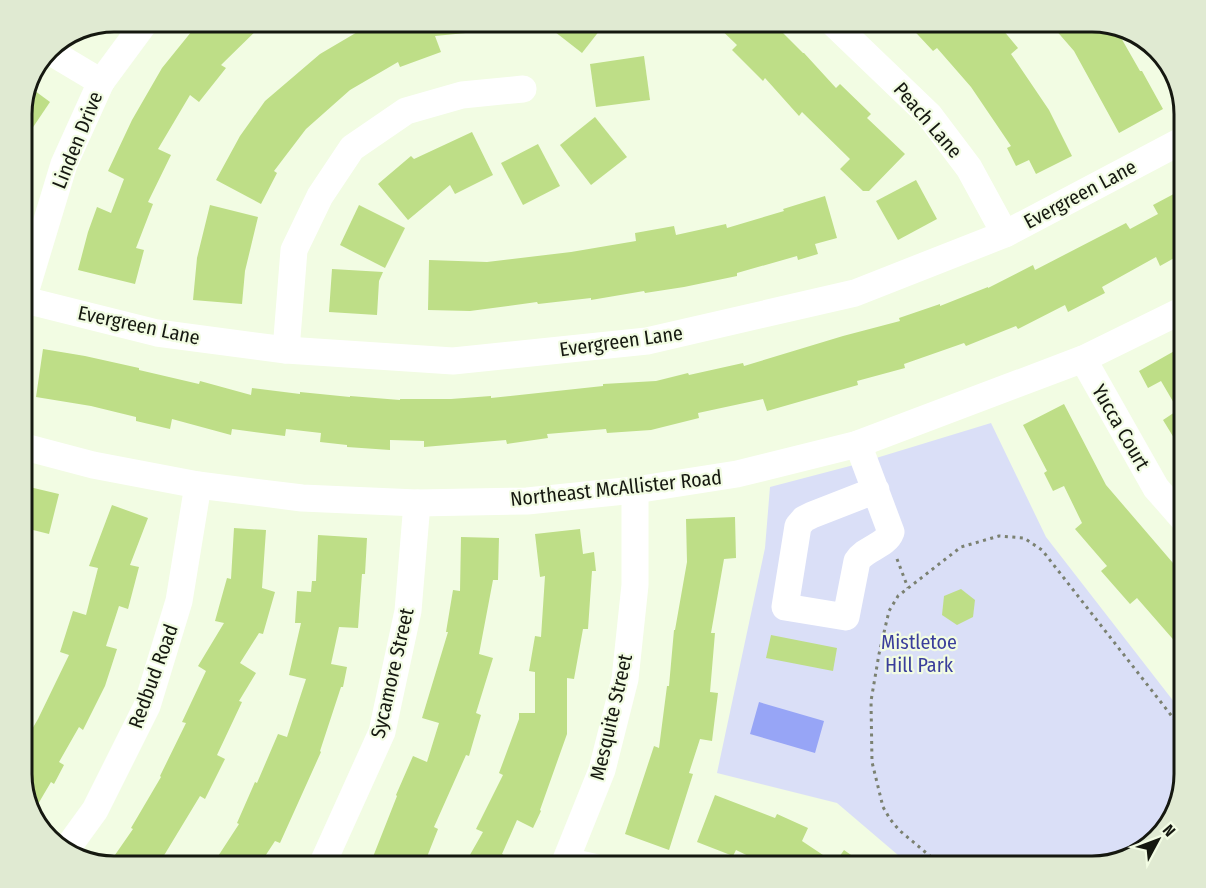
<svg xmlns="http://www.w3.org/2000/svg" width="1206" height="888" viewBox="0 0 1206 888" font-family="'Fira Sans Condensed',sans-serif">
	<rect width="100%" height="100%" fill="#f2fce3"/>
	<polygon fill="#dadff7" points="991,423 1046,537 1185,716 1185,774 1166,831 1133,858 1092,867 912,867 837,803 717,773 765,548 770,487 850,466"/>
	<polygon fill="#97a5f6" points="759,702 824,721 815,753 750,734"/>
	<g fill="#bede87">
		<polygon points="200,21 266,21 221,65 226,68 199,102 190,95 158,149 171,155 148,202 153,204 136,248 144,250 135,284 78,270 88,232 97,207 111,213 124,179 108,171 132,120 162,68"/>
		<polygon points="376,21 485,21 486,31 435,36 441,52 400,67 398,62 350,90 306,129 274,171 277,173 261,204 216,180 240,136 265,101 320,54"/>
		<polygon points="541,21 607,21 582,53"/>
		<polygon points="712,21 771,21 803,53 804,53 836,88 840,84 871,114 867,118 905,154 869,191 863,191 840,169 850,159 802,112 799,116 765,78 763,81 732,50 737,45"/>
		<polygon points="905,21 957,21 968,33 982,21 990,31 998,24 1018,48 1011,54 1049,110 1072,156 1036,174 1029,160 1016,166 1007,148 1011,146 971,87 937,48 933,51"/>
		<polygon points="1048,21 1092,21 1116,29 1140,71 1142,71 1163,109 1119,133 1074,51"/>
		<polygon points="644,56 650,100 596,107 590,64"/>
		<polygon points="31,88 50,102 21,145 21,108"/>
		<polygon points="595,117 627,157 591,185 560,145"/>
		<polygon points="472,132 493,175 455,194 450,185 408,220 378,184 411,156 414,159"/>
		<polygon points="538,144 560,186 523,205 501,163"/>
		<polygon points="916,180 937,219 898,240 876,201"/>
		<polygon points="1185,188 1185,252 1160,266 1156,257 1102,287 1105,293 1068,312 1065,305 1018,329 1016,326 966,346 964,343 904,364 905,368 857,381 858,385 767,411 763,399 698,413 699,418 651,430 607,433 606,429 547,434 548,438 507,444 506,440 424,447 424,441 390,440 390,450 347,447 347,445 320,442 321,433 286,429 285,436 232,429 231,435 172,419 170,429 136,421 136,417 91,406 36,397 43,349 85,356 139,368 139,370 199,384 200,381 251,395 252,388 300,394 300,392 350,397 350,396 400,400 400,399 451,399 491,396 491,398 603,386 603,384 656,381 688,373 689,375 743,363 744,366 843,336 900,321 899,318 940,304 940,306 988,287 988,288 1033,265 1035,270 1126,223 1130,229 1158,214 1153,205"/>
		<polygon points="825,196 837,238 815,244 818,254 798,260 797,256 737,273 737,276 684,287 645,293 644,291 591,300 591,298 538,304 537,302 470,311 428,310 429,260 487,262 571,252 636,241 635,233 674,226 676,235 726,224 727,228 784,211 783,209"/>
		<polygon points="210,205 258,217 245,271 242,304 193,300 197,258"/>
		<polygon points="359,205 405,228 385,268 340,245"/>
		<polygon points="332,269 383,272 379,281 377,315 329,312"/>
		<polygon points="1185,345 1185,456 1163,420 1178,410 1161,381 1148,388 1139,371"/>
		<polygon points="1064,404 1106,485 1185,577 1185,653 1137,598 1130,604 1101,571 1107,566 1075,529 1082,523 1064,486 1053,491 1044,473 1047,471 1023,425"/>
		<polygon points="21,485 59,494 49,534 21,527"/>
		<polygon points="112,505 148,518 130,565 139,567 128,609 119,606 106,646 117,649 105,686 83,730 79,727 59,762 64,765 54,784 51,782 31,816 21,780 21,748 38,719 69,655 60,652 73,611 86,615 98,568 89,566"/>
		<polygon points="735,517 736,558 724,559 711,633 715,633 710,692 718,693 712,741 700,739 689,773 693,774 669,850 625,834 654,746 659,748 667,686 669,686 674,630 675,630 687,562 686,519"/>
		<polygon points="234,528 266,530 262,588 275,592 263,634 259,633 240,663 256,673 239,701 242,702 217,755 225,759 205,799 200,796 157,867 114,867 108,865 133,829 131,828 161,777 160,776 186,723 182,722 206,671 198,666 224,623 215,621 227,578 231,579"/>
		<polygon points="580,529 583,554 594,552 596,571 592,571 588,629 583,629 574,679 567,678 567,734 540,810 541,811 533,828 517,820 502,854 525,867 463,867 483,832 476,829 503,775 499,773 519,719 519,713 535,713 535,672 529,671 535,636 541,637 545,576 540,577 535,534"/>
		<polygon points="318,535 367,538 365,574 362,574 358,628 339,627 331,664 347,667 343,687 341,687 320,751 321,752 280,843 275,841 258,867 211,867 239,824 237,823 255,782 257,783 278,734 287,737 306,679 289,675 301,623 295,623 297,591 311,592 312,581 316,581"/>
		<polygon points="461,537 499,538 498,580 493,580 479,654 493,658 476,713 481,715 469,756 466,755 434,827 438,829 423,867 369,867 397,796 396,795 413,756 427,762 439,723 422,718 448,632 446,632 453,590 460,591"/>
		<polygon points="961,589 975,600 973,617 957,625 942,615 944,596"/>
		<polygon points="771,635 837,648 833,671 766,658"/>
		<polygon points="715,795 775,818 777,814 808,828 802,841 835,863 844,850 868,867 771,867 736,850 733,856 697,842"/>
	</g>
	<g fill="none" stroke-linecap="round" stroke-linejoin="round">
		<g stroke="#7b8171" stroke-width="3" stroke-dasharray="3 4.5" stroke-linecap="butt">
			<polyline points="897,559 908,588"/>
			<polyline points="943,867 899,830 890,819 883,807 872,762 871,701 879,654 889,611 898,596 961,547 999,536 1024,538 1042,550 1185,733"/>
		</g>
		<g stroke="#fff" stroke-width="27">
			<polyline points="831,21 929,115 969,168 1005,234"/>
			<polyline points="49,51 101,82"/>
			<polyline points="21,299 157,333 286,350 453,361 647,341 855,293 1005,234 1185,139"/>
			<polyline points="21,306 64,164 101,82 146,21"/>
			<polyline points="286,350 294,250 320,196 352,148 406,111 462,95 523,89"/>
			<polyline points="1083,359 1156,488 1185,521"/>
			<path d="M858,444L891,532C886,546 865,548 857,561L846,617L785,607L798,526L804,519L812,515L876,490"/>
			<polyline points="21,446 93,465 198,485 302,498 417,503 527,501 635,490 737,474 858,444 1083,359 1185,309"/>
			<polyline points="66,850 95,810 147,706 179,601 198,485"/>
			<polyline points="566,861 593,867"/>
			<polyline points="321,867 382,732 408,611 417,503"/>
			<polyline points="563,867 602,770 625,679 635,585 635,490"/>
		</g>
	</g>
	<g text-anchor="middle" stroke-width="4.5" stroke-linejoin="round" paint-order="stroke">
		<g font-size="20" fill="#151810" stroke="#f2fce3">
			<text transform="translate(928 120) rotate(49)" y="7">Peach Lane</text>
			<text transform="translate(77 140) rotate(-68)" y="7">Linden Drive</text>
			<text transform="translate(1080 194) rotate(-28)" y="7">Evergreen Lane</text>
			<text transform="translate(139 325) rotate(12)" y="7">Evergreen Lane</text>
			<text transform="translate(621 341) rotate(-8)" y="7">Evergreen Lane</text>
			<text transform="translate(1121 427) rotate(60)" y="7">Yucca Court</text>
			<text transform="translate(616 488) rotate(-6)" y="7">Northeast McAllister Road</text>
			<text transform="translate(392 673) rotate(-77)" y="7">Sycamore Street</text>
			<text transform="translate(153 676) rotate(-70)" y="7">Redbud Road</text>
			<text transform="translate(611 717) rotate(-77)" y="7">Mesquite Street</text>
		</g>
		<g font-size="20" fill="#3a3e9b" stroke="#f2fce3">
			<text x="919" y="649">Mistletoe<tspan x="919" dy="23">Hill Park</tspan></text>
		</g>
	</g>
	<path d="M0 0H1206V888H0ZM114 32H1092A82 82 0 0 1 1174 114V774A82 82 0 0 1 1092 856H114A82 82 0 0 1 32 774V114A82 82 0 0 1 114 32Z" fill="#e0ead2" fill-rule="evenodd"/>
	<path fill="none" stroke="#151810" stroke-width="3" d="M114 32H1092A82 82 0 0 1 1174 114V774A82 82 0 0 1 1092 856H114A82 82 0 0 1 32 774V114A82 82 0 0 1 114 32Z"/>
	<g transform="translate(1158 840) rotate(49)" stroke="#f2fce3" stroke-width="4.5" paint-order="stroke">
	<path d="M0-4.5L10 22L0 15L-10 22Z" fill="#151810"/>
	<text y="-9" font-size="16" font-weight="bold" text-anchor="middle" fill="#151810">N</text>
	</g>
</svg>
